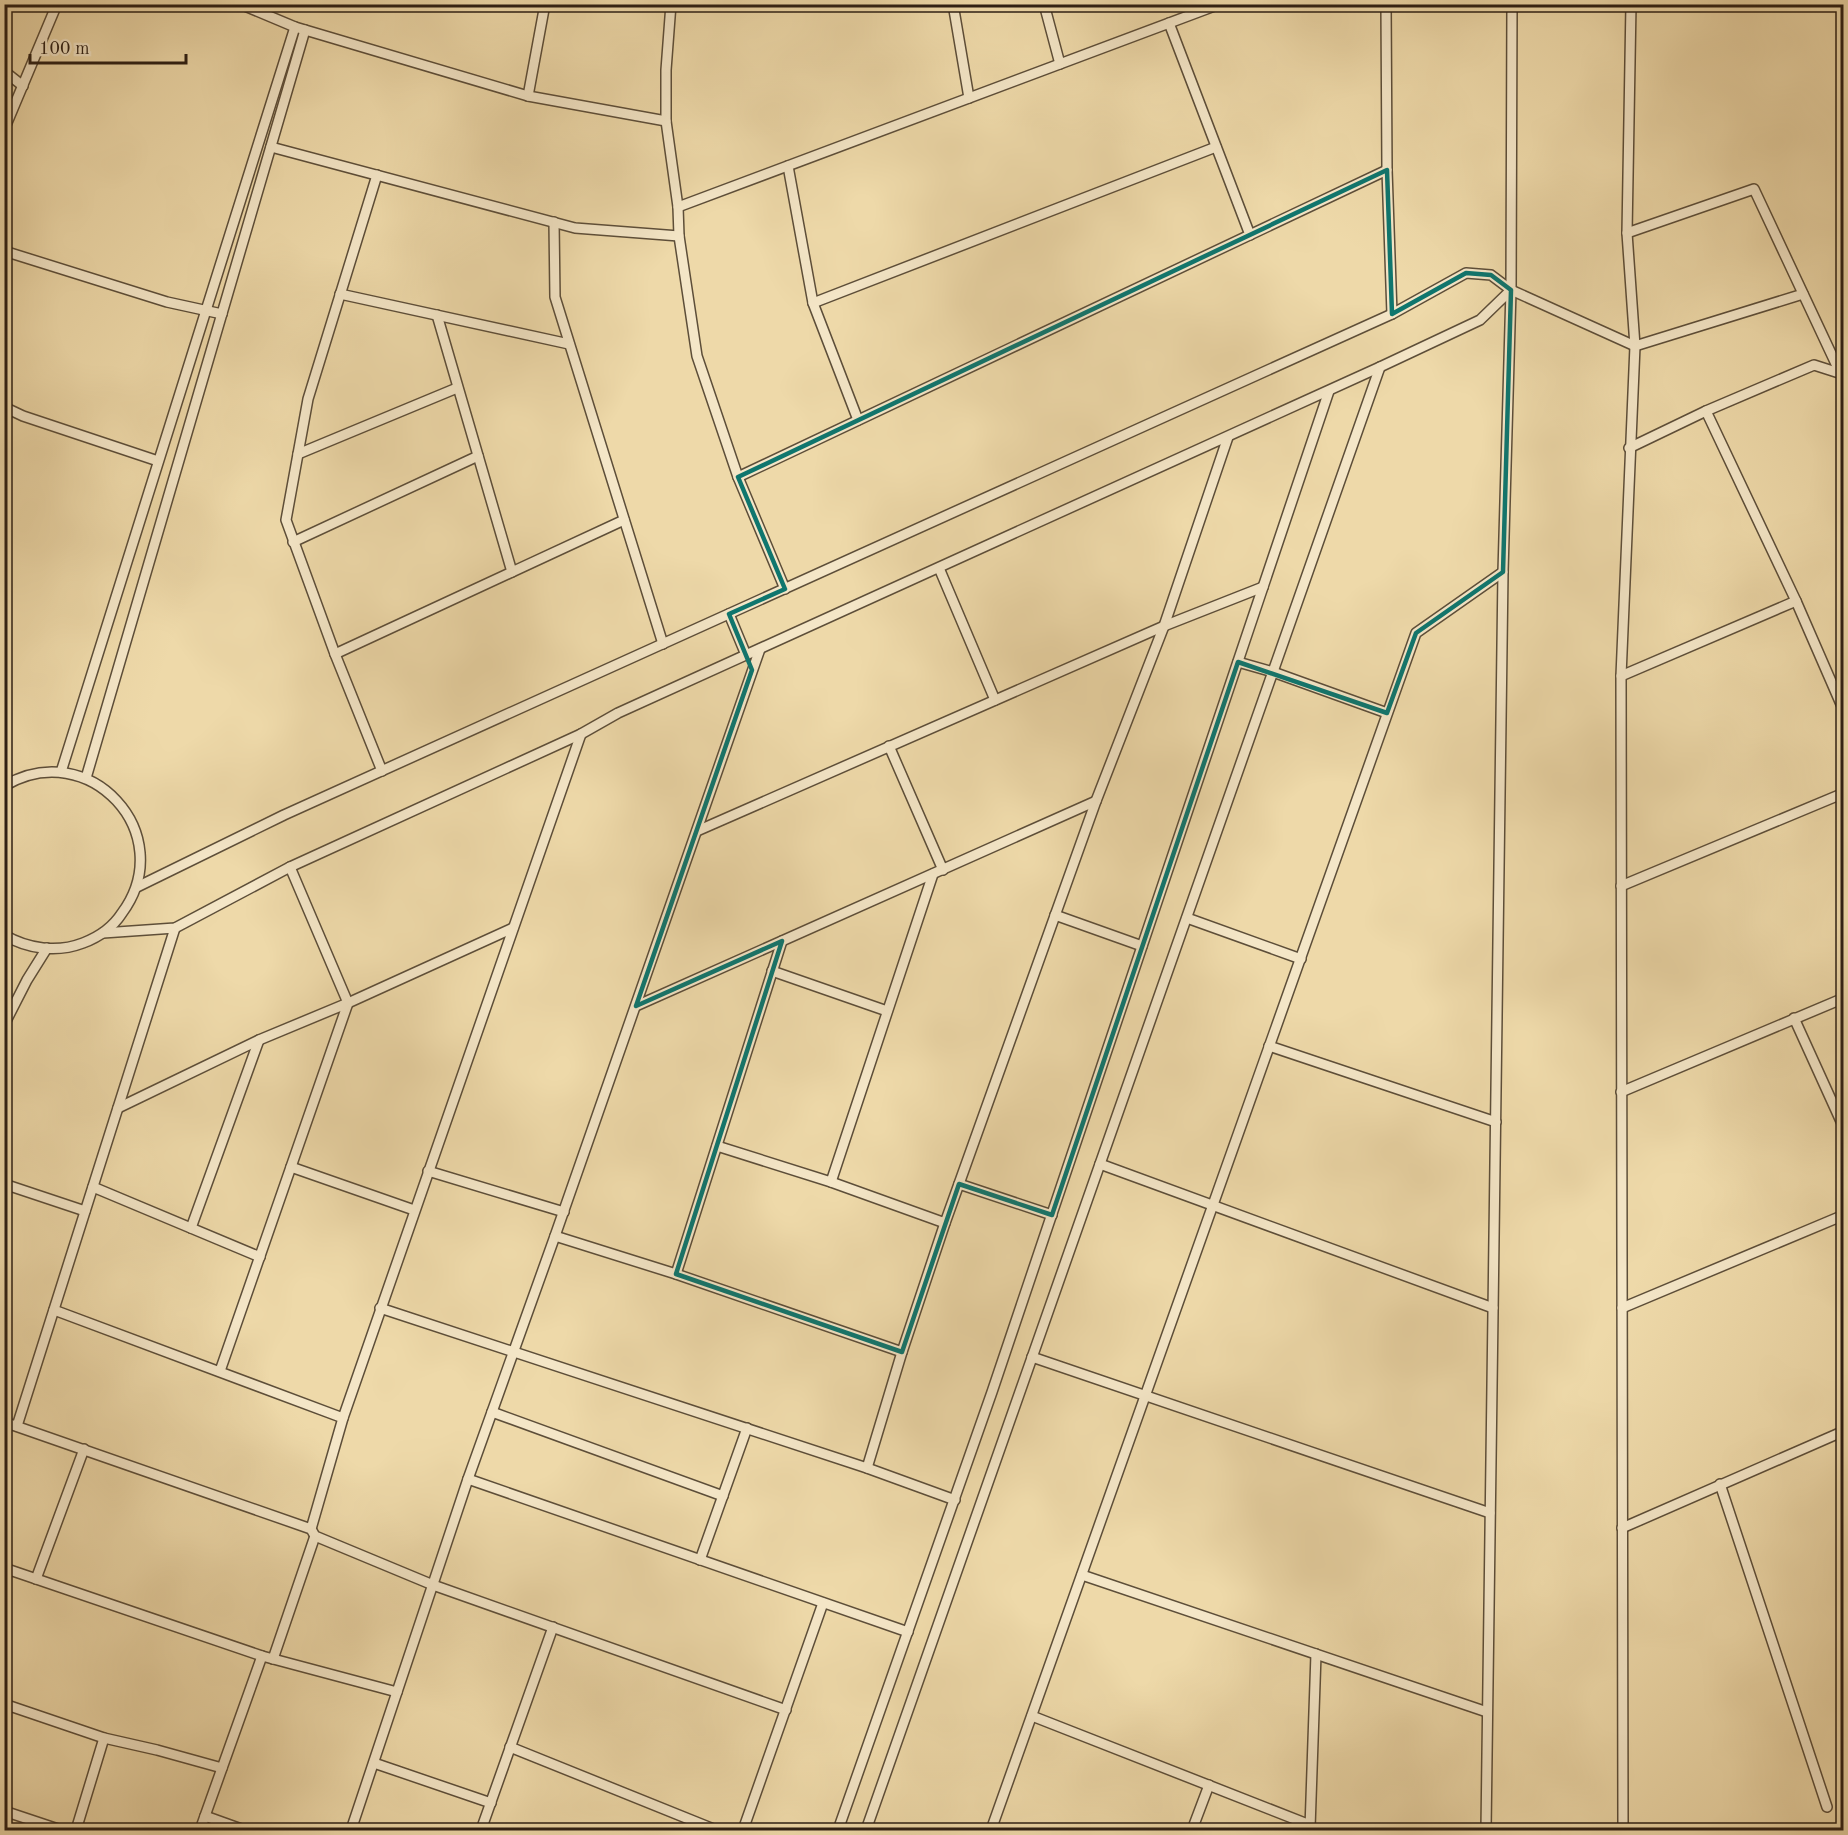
<svg xmlns="http://www.w3.org/2000/svg" width="1848" height="1835" viewBox="0 0 1848 1835" font-family="'Old Standard TT',serif">
	<rect width="100%" height="100%" fill="#eed9a9"/>
	<filter id="stains"><feTurbulence type="fractalNoise" baseFrequency=".00333" numOctaves="4"/><feColorMatrix values="0 0 0 0 .2 0 0 0 0 .09 0 0 0 0 .02 0 0 0 .5 -.17"/></filter>
	<radialGradient id="worn" r=".72"><stop offset=".6" stop-color="#630" stop-opacity="0"/><stop offset="1" stop-color="#630" stop-opacity=".3"/></radialGradient>
	<g fill="none" stroke-linecap="round" stroke-linejoin="round">
		<defs>
			<g id="street">
				<polyline points="240,4 295,27 528,96 666,121"/>
				<polyline points="671,4 666,70 666,121 678,207 679,236 697,356 738,477 785,589"/>
				<polyline points="953,4 969,98"/>
				<polyline points="1044,4 1060,64"/>
				<polyline points="1386,4 1387,170 1392,314"/>
				<polyline points="1169,23 1250,235"/>
				<polyline points="4,71 23,86"/>
				<polyline points="528,96 545,4"/>
				<polyline points="4,130 57,4"/>
				<polyline points="271,147 575,228 679,236"/>
				<polyline points="788,166 813,303 858,420"/>
				<polyline points="377,175 308,399 286,520 335,654 382,771"/>
				<polyline points="678,207 1220,4"/>
				<polyline points="554,222 555,297 663,644"/>
				<polyline points="1627,233 1754,189 1844,381"/>
				<polyline points="4,251 167,302 222,314"/>
				<polyline points="340,294 569,344"/>
				<polyline points="813,303 1216,147"/>
				<polyline points="437,315 512,572"/>
				<polyline points="4,407 23,416 158,461"/>
				<polyline points="1706,411 1814,365 1839,373 1843,372"/>
				<polyline points="1629,448 1706,411 1796,601 1844,711"/>
				<polyline points="298,454 457,388"/>
				<polyline points="738,477 1387,170"/>
				<polyline points="293,542 478,456"/>
				<polyline points="939,568 995,700"/>
				<polyline points="729,614 746,655"/>
				<polyline points="335,654 624,520"/>
				<polyline points="1238,662 1273,672 1387,713"/>
				<polyline points="1621,676 1796,601"/>
				<polyline points="889,746 943,870"/>
				<polyline points="61,772 295,27"/>
				<polyline points="86,778 305,30"/>
				<path d="M4,786C89,735 180,834 122,913C113,927 99,937 83,943C57,953 28,949 4,935"/>
				<polyline points="697,831 1164,626 1263,587"/>
				<polyline points="1621,886 1844,793"/>
				<polyline points="137,887 284,815 1392,314 1466,273 1491,275 1511,290 1635,346 1803,294"/>
				<polyline points="1055,915 1142,946"/>
				<polyline points="1187,918 1301,959"/>
				<polyline points="103,933 175,928 290,867 581,734 618,713 1380,367 1480,320 1511,290"/>
				<polyline points="772,971 887,1011"/>
				<polyline points="636,1006 1096,801"/>
				<polyline points="1794,1018 1844,1128"/>
				<polyline points="4,1025 27,980 47,948"/>
				<polyline points="1269,1046 1496,1122"/>
				<polyline points="1621,1092 1844,998"/>
				<polyline points="118,1108 259,1040 348,1003 513,928"/>
				<polyline points="717,1146 831,1182 945,1223"/>
				<polyline points="1100,1164 1493,1308"/>
				<polyline points="291,1167 414,1210"/>
				<polyline points="428,1171 564,1212"/>
				<polyline points="831,1182 933,874"/>
				<polyline points="4,1184 85,1211"/>
				<polyline points="959,1184 1052,1215"/>
				<polyline points="93,1187 260,1257"/>
				<polyline points="191,1228 259,1040"/>
				<polyline points="555,1236 676,1274 902,1352"/>
				<polyline points="676,1274 782,941"/>
				<polyline points="380,1308 867,1468 955,1500"/>
				<polyline points="1622,1308 1844,1215"/>
				<polyline points="54,1310 343,1418"/>
				<polyline points="1032,1357 1490,1513"/>
				<polyline points="220,1371 348,1003 290,867"/>
				<polyline points="492,1412 723,1496"/>
				<polyline points="4,1422 311,1529 315,1536 433,1585 786,1710"/>
				<polyline points="17,1426 175,928"/>
				<polyline points="867,1468 902,1352 945,1223 1096,801 1164,626 1228,437"/>
				<polyline points="468,1479 908,1632"/>
				<polyline points="1720,1484 1827,1807"/>
				<polyline points="1622,1528 1844,1431"/>
				<polyline points="311,1529 343,1418 581,734"/>
				<polyline points="700,1560 747,1428"/>
				<polyline points="4,1568 262,1656 397,1692"/>
				<polyline points="1082,1575 1487,1712"/>
				<polyline points="36,1579 84,1449"/>
				<polyline points="273,1659 315,1536"/>
				<polyline points="4,1704 104,1738 157,1750 222,1768"/>
				<polyline points="1032,1716 1310,1825"/>
				<polyline points="510,1747 716,1830"/>
				<polyline points="374,1763 491,1803"/>
				<polyline points="4,1811 61,1830"/>
				<polyline points="205,1816 244,1830"/>
				<polyline points="1310,1828 1316,1654"/>
				<polyline points="76,1830 104,1738"/>
				<polyline points="200,1830 262,1656"/>
				<polyline points="351,1830 468,1479 555,1236 760,649"/>
				<polyline points="481,1830 553,1627"/>
				<polyline points="743,1830 823,1603"/>
				<polyline points="838,1830 992,1392 1329,391"/>
				<polyline points="866,1830 1380,367"/>
				<polyline points="991,1830 1416,633 1503,572"/>
				<polyline points="1192,1830 1209,1785"/>
				<polyline points="1486,1830 1503,572 1511,290 1512,4"/>
				<polyline points="1623,1830 1621,676 1635,346 1627,233 1631,4"/>
			</g>
		</defs>
		<use href="#street" stroke="#5d4e39" stroke-width="12"/>
		<use href="#street" stroke="#f4e6c7" stroke-width="9"/>
	</g>
	<path fill="none" stroke="#0f766e" stroke-width="4.5" stroke-linejoin="round" d="M1387,170L1392,314L1466,273L1491,275L1511,290L1503,572L1416,633L1387,713L1238,662L1052,1215L959,1184L902,1352L676,1274L782,941L636,1006L752,670L729,614L785,589L738,477Z"/>
	<rect width="1848" height="1835" fill="none" stroke="#eed9a9" stroke-width="24"/>
	<rect x="6" y="6" width="1836" height="1823" fill="none" stroke="#2d1f14" stroke-width="3"/>
	<rect x="12" y="12" width="1824" height="1811" fill="none" stroke="#2d1f14" stroke-width="1.5"/>
	<path d="M30 54v9h156v-9" fill="none" stroke="#2d1f14" stroke-width="3"/>
	<text x="39" y="54" font-size="18" fill="#2d1f14" stroke="#f4e6c7" stroke-width="4.5" paint-order="stroke">100 m</text>
	<rect width="100%" height="100%" filter="url(#stains)"/>
	<rect width="100%" height="100%" fill="url(#worn)"/>
</svg>
